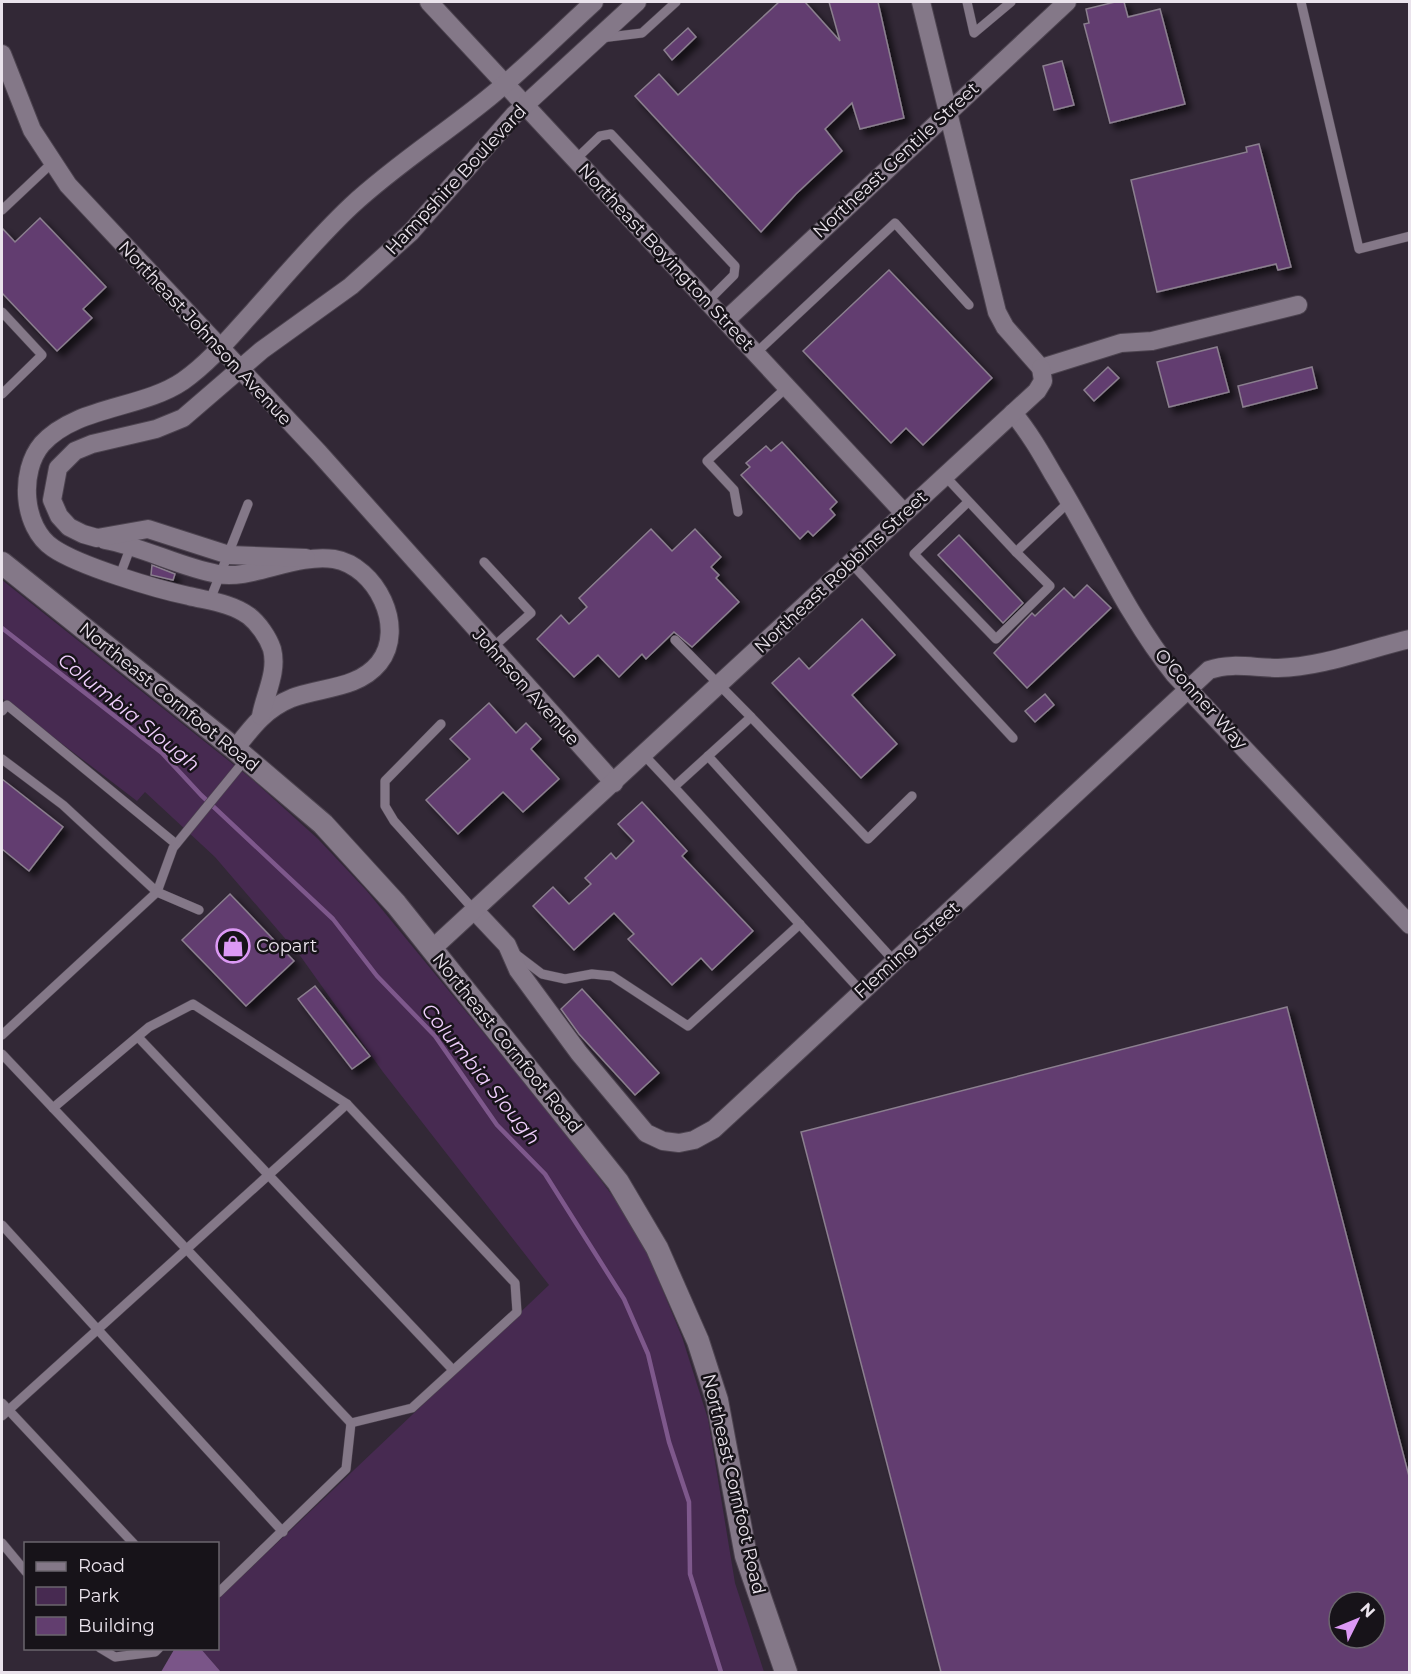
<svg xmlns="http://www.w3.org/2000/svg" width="1411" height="1674" viewBox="0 0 1411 1674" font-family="Montserrat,sans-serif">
	<defs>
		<filter id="shadow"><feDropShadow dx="5.5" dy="5.5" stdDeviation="3" flood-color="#0009"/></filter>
	</defs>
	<rect width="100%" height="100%" fill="#322836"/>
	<polygon fill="#472a51" points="2,580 254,781 318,839 366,890 569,1137 628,1217 646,1250 682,1337 708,1419 735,1583 764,1672 221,1672 201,1649 218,1648 218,1599 549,1285 383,1072 301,957 215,857 145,792 137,801 2,698"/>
	<polygon fill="#7a5588" points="175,1648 201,1649 221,1672 161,1672"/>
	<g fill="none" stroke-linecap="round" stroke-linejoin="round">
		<polyline stroke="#7e588c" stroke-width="4.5" points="2,628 162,753 201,795 333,919 377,976 435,1036 497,1125 545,1174 624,1299 648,1354 669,1442 689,1502 690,1574 721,1672"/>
	</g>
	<g fill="#623e6f" stroke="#8b7f8f" stroke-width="1.5" fill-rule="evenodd" filter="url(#shadow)">
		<polygon points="779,2 805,2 840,41 829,2 878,2 904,118 860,129 852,103 825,129 842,151 796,194 761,232 635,96 659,74 678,95"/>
		<polygon points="1115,2 1124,2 1128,17 1160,9 1185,104 1110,123 1084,24 1089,23 1086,9"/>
		<polygon points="688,28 696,37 672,60 664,50"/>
		<polygon points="1062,61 1074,105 1054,110 1043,66"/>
		<polygon points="1259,144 1291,267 1278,270 1276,264 1157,292 1131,180 1247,152 1246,147"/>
		<polygon points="40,218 106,287 83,309 92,318 57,351 2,293 2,228 15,242"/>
		<polygon points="889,270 992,378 923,445 906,428 891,443 803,351"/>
		<polygon points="1217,347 1229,392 1169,407 1157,362"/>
		<polygon points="1108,367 1119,378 1094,401 1084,390"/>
		<polygon points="1312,367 1317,388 1243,407 1238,386"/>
		<polygon points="782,442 837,502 830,509 835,515 813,536 808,531 800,539 741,475 750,467 746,463 766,446 771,451"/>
		<polygon points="651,529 672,551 695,529 721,557 711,567 719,575 716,578 739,602 692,647 674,632 646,659 642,654 619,677 598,655 574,677 537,639 561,615 569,624 587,607 579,598"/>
		<polygon points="959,535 1023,603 1003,623 938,555"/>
		<polygon points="152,565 175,574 173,580 151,575"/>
		<polygon points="1087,585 1111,608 1027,688 994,653 1032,613 1035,616 1064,588 1074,598"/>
		<polygon points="862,619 895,655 852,695 897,744 861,778 772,683 799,658 809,669"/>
		<polygon points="1045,694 1054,705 1035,722 1025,711"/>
		<polygon points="489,703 516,733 526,723 541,739 531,749 559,779 523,812 503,792 458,834 426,800 470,759 450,739"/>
		<polygon points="2,779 63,827 29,871 2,849"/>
		<polygon points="642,802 687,851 682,856 753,931 712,970 701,958 672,985 628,939 634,934 614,913 574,950 533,906 553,887 569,904 591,884 585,878 611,853 616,859 634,841 618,824"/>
		<polygon points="230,894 294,961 246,1006 182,940"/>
		<polygon points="315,986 370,1056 352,1069 298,999"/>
		<polygon points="582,989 659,1073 635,1095 579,1034 561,1009"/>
		<path d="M1287,1007L1410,1480V1672H941L801,1132ZM1339,1602H1375V1638H1339Z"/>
	</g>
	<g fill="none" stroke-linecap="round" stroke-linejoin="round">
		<defs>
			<g id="service">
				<polyline points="967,2 974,33 1011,2"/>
				<polyline points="1301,2 1359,249 1410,236"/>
				<polyline points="601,38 642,33 676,2"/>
				<polyline points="575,160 600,136 611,134 735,266 734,275 708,301"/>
				<polyline points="2,210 53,162"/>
				<polyline points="2,312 42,355 2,394"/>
				<polyline points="756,353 895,223 969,305"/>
				<polyline points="945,476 1016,552 1070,501"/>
				<polyline points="968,502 914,554 996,639 1050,586 1016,552"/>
				<polyline points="738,512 734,490 707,461 787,387"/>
				<polyline points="484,562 531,613 491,649"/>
				<polyline points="851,563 1013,738"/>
				<polyline points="120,575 131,546"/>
				<polyline points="210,600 248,504"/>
				<polyline points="2,711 7,705 176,844"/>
				<polyline points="751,717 868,839 912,796"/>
				<polyline points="441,724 385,781 385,806 394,821 475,911"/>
				<polyline points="644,755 674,787 751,717 675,640"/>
				<polyline points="708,756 895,962"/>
				<polyline points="2,759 63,805 157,892 173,848 245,760"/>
				<polyline points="674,787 861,991"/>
				<polyline points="517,955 542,974 565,979 592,974 612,976 688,1026 800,924"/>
				<polyline points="2,1035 157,892 199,910"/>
				<polyline points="138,1037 453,1370"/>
				<polyline points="2,1054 351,1423"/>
				<polyline points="53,1108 149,1027 193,1004 347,1104 515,1283 517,1312 412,1408 351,1423"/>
				<polyline points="2,1225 283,1532"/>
				<polyline points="2,1403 134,1544"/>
				<polyline points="2,1416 347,1104"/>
				<polyline points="2,1543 26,1572"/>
				<polyline points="218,1593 346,1469 351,1423"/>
				<polyline points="100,1648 115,1657 155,1652 159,1648"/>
			</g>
			<g id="minor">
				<polyline points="429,2 904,513"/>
				<polyline points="921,2 997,312 1005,327 1041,368"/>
				<polyline points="2,54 32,130 68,185 319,453 614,783"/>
				<polyline points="726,320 1067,2"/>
				<polyline points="1041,368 1121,343 1152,341 1298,305"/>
				<path d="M1013,413C1029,432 1041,453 1053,474C1094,540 1126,614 1174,674L1410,925"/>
				<path d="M105,540C144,547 179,567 218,574C249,581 296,553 334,559C376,566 407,628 379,663C358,689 321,687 292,698C265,709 252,727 235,749"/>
				<polyline points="306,558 229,555 148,529 97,538 83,534 69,527 59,516 52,500 58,468 75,451 92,444 156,429 183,418 262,350 351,286 411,232 514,115 637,2"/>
				<path d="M261,716C265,694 278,672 272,649C268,637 258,623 249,616C231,603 209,601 189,596C156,589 79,566 53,548C22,527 19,471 42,444C76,406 142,409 183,381C210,362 231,336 253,312C285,276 316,239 351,206C395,165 446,133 492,95C527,66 560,33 594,2"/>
				<path d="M475,911L507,945L518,970L579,1053L646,1133L663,1141L679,1143L694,1140L714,1129L1209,670C1232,662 1254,668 1278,668C1322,667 1367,649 1410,639"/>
				<polyline points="432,949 1037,391 1043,381 1041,368"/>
			</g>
			<polyline id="tertiary" points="2,563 235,749 323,824 396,904 618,1182 657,1248 698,1341 717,1400 746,1556 786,1672"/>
		</defs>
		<use href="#service" stroke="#4c434f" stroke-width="10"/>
		<use href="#minor" stroke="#4c434f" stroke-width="20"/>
		<use href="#tertiary" stroke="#4c434f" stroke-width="24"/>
		<use href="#service" stroke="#847888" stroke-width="9"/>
		<use href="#minor" stroke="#847888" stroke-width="18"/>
		<use href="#tertiary" stroke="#847888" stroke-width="22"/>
	</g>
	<defs>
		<symbol id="shop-ring" viewBox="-11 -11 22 22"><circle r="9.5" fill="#171319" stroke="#dc99f5" stroke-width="1.5"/><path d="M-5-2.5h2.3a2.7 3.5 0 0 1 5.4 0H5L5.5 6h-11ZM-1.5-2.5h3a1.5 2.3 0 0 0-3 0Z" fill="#dc99f5"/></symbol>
	</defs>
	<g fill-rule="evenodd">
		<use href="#shop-ring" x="214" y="927" width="38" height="38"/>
	</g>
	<g text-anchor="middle" stroke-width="5" stroke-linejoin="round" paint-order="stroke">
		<g font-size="18" fill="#eae3ec" stroke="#171319">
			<text transform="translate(896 160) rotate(-43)" y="6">Northeast Gentile Street</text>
			<text transform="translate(456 180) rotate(-47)" y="6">Hampshire Boulevard</text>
			<text transform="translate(666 257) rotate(47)" y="6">Northeast Boyington Street</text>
			<text transform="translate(205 333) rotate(47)" y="6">Northeast Johnson Avenue</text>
			<text transform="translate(841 572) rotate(-43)" y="6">Northeast Robbins Street</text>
			<text transform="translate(526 687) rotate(48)" y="6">Johnson Avenue</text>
			<text transform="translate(169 697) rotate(39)" y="6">Northeast Cornfoot Road</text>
			<text transform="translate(1201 699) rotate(48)" y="6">O'Conner Way</text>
			<text transform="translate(907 950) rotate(-42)" y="6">Fleming Street</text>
			<text transform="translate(507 1043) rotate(51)" y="6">Northeast Cornfoot Road</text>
			<text transform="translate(734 1484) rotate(77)" y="6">Northeast Cornfoot Road</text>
		</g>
		<g font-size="18" fill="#eae3ec" stroke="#171319" text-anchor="start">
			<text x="256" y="952">Copart</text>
		</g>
		<g font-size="20" font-style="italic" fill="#f0cffd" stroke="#171319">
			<text transform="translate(129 712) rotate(39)" y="7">Columbia Slough</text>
			<text transform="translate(481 1074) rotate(51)" y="7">Columbia Slough</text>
		</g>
	</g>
	<rect width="1411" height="1674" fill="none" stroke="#eae3ec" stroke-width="6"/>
	<rect x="24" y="1542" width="195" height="108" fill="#171319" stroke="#6b666d" stroke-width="1.5"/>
	<rect x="36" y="1562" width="30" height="9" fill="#847888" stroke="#6b666d" stroke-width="1.5"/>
	<text x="78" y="1572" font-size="18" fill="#eae3ec">Road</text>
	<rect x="36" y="1587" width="30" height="18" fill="#472a51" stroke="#6b666d" stroke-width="1.5"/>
	<text x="78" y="1602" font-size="18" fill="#eae3ec">Park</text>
	<rect x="36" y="1617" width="30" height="18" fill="#623e6f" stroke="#6b666d" stroke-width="1.5"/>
	<text x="78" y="1632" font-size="18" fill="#eae3ec">Building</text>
	<g transform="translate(1357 1620) rotate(47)"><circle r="28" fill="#171319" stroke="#6b666d" stroke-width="1.5"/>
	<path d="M0-4.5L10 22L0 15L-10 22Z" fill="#dc99f5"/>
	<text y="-9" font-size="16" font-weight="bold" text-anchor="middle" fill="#eae3ec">N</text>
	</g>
</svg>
